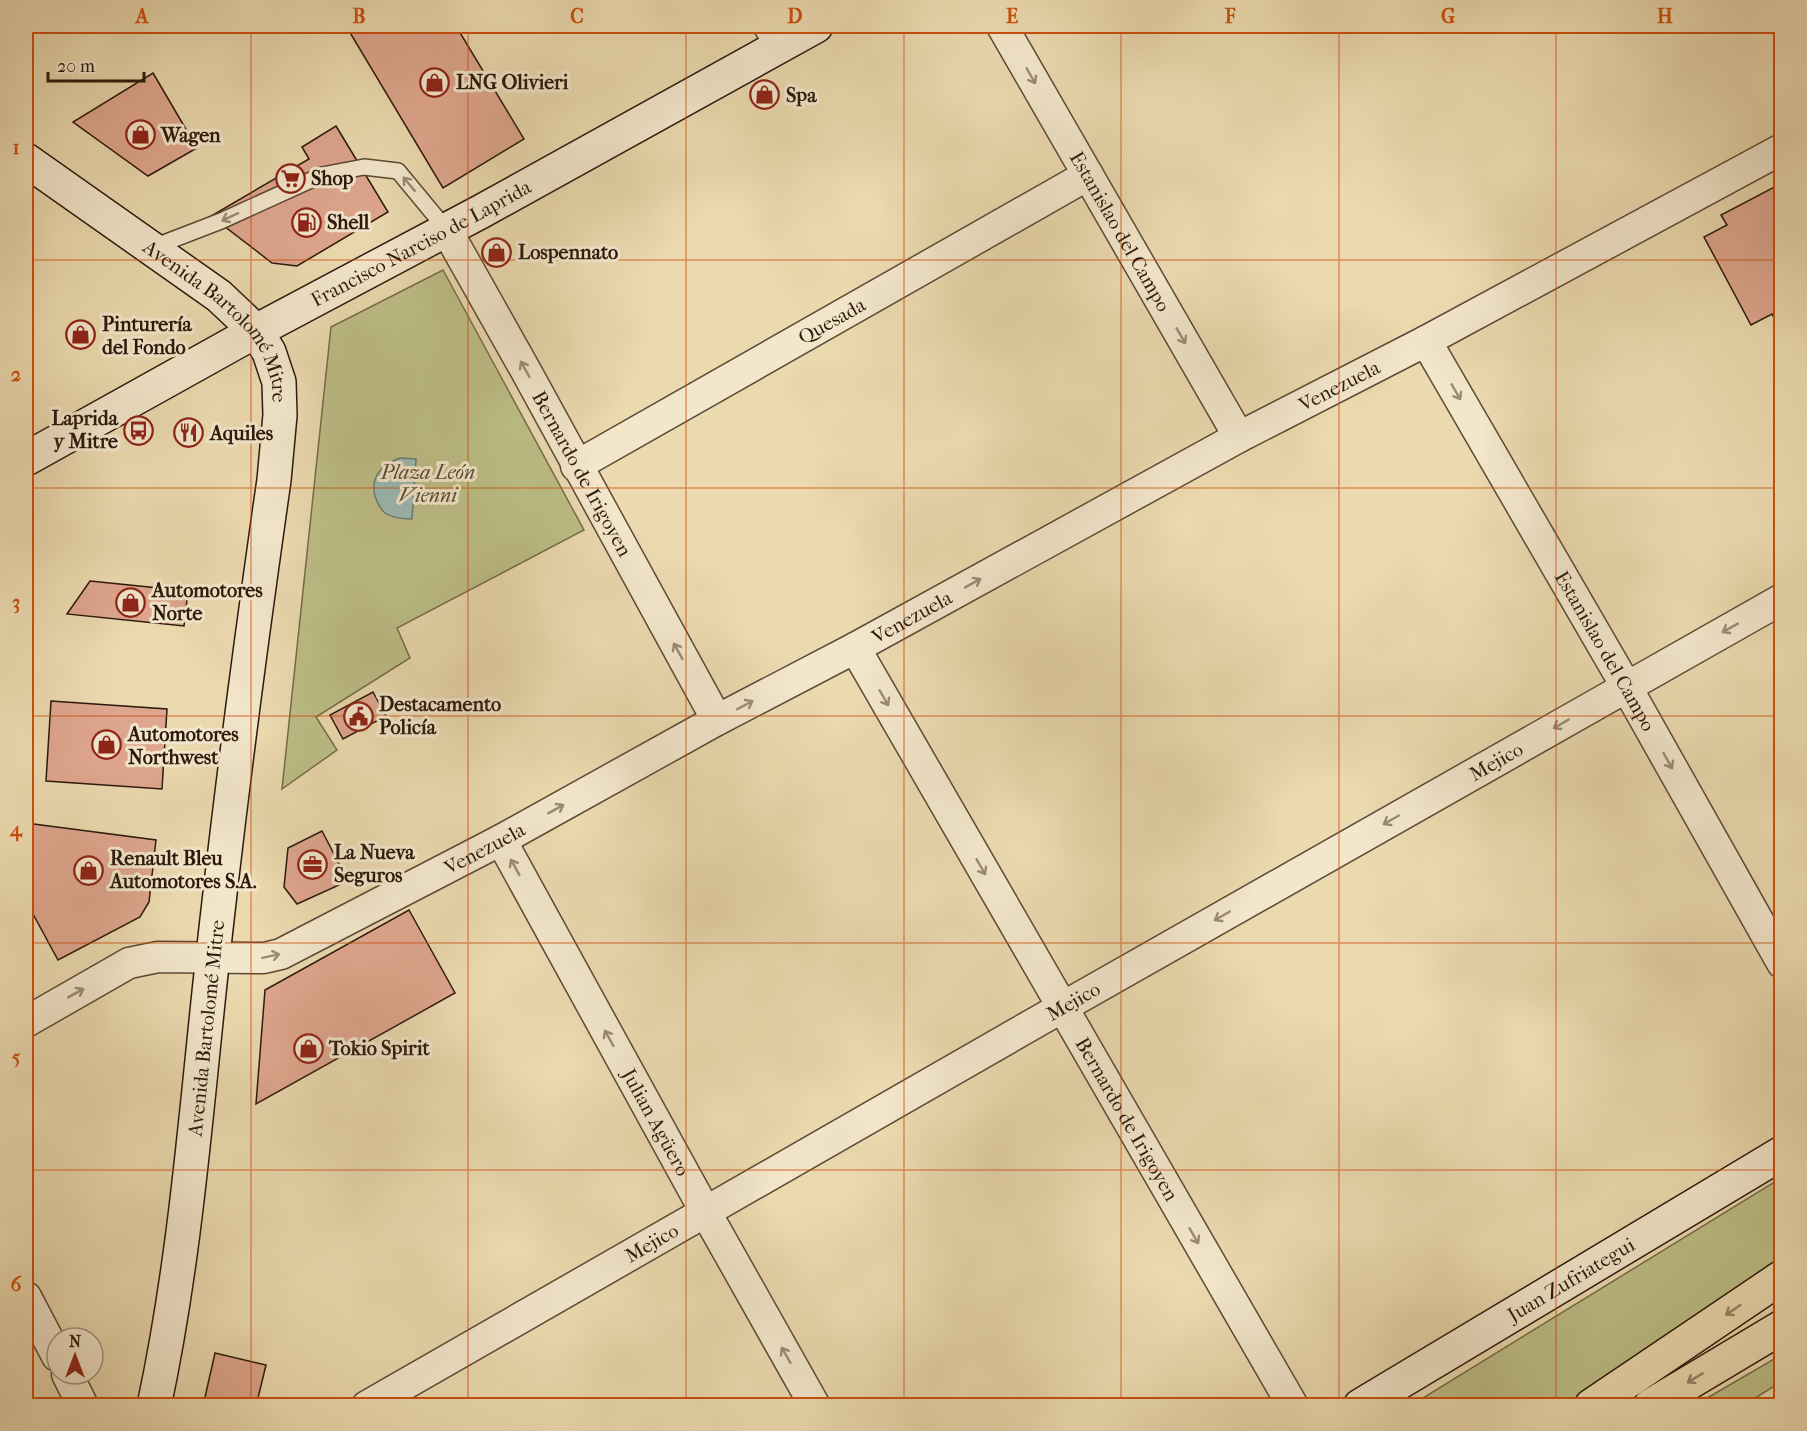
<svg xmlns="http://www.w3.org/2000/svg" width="1807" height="1431" viewBox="0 0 1807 1431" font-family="'IM FELL French Canon',serif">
	<rect width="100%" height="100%" fill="#ebd9af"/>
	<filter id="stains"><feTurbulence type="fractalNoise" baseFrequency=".00333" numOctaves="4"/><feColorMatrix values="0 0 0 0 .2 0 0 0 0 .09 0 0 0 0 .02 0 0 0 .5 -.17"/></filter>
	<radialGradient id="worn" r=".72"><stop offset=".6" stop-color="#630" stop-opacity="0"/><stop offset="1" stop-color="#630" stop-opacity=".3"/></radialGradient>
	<g fill="#bdbe86" stroke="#746c49" stroke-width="1.5">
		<polygon points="443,270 584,530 397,628 410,658 316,717 337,750 282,789 331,327"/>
		<polygon points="1781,1178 1781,1268 1567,1405 1410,1406"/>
		<polygon points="1781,1355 1781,1382 1744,1405 1695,1405"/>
	</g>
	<path fill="#9ab9b3" stroke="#6e7970" stroke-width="1.5" d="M400,458L416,459L412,519C403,519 392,518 385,513C380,509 377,502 375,496C370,477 382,464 400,458Z"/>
	<g fill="#dea68e" stroke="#2c190c" stroke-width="1.5">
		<polygon points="346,26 456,26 524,139 443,188"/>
		<polygon points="153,73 197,148 148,176 73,122"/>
		<polygon points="336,126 388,212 297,266 272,263 211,216 309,159 302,147"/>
		<polygon points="1782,183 1782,324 1778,326 1772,314 1751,325 1704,237 1727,225 1721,215"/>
		<polygon points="90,581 188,591 184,626 67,614"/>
		<polygon points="373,692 386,716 343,739 330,715"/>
		<polygon points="51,701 167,709 162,789 46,781"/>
		<polygon points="26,823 156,840 149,902 140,917 58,960 26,901"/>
		<polygon points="322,831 348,881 297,904 284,887 288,848"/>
		<polygon points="409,910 455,993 256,1104 265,990"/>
		<polygon points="215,1353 266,1365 256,1406 203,1406"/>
	</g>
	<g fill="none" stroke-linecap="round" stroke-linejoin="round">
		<defs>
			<polyline id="lane" points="151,248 221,221 322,175 364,167 398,171 446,229"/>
			<g id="street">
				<polyline points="769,26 780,45"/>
				<path id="s1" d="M1002,26L1239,437"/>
				<path id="s2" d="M446,229L526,371L717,720"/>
				<path id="s3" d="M1426,341L1626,686L1782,963"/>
				<path id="s4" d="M576,466L1088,175"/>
				<path id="s5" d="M855,648L1293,1406"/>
				<path id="s6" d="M501,840L705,1211L815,1406"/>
				<path id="s7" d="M26,1022L129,963L158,957L264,958L281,954L501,840L717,720L855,648L1239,437L1426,341L1782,149"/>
				<polyline points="26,1297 57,1356"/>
				<polyline points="67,1374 83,1406"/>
				<path id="s8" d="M367,1406L1061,1008L1782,599"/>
			</g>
			<g id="secondary">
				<path id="s9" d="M26,160L219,296L256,331L269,352L279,382L280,415L274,480C250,647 228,815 210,983C195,1124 184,1266 154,1406"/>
				<path id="s10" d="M26,459L256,331L482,211L816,26"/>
				<path id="s11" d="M1360,1406L1782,1153"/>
			</g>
			<g id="highway">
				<polyline points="1591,1406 1782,1277"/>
				<polyline points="1650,1406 1782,1327"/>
			</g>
		</defs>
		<use href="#lane" stroke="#5c4935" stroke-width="18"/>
		<use href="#street" stroke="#5c4935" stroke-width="33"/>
		<use href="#secondary" stroke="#2c190c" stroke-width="36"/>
		<use href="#highway" stroke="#2c190c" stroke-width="36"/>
		<use href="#lane" stroke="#f2e6cb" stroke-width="15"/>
		<use href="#street" stroke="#f2e6cb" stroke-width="30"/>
		<use href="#secondary" stroke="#f2e6cb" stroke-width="33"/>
		<use href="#highway" stroke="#ebd9af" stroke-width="33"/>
	</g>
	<defs><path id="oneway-shaft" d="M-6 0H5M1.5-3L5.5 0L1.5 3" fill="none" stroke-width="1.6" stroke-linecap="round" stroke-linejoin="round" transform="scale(1.5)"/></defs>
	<g stroke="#998a75">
		<use href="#oneway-shaft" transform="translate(1031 76) rotate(60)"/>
		<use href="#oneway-shaft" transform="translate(409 184) rotate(-130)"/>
		<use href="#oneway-shaft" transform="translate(230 217) rotate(155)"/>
		<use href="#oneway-shaft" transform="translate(1181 336) rotate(60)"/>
		<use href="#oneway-shaft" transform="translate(525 369) rotate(-119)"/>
		<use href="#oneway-shaft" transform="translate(1456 392) rotate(60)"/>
		<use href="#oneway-shaft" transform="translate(973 583) rotate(-29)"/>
		<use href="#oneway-shaft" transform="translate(1730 628) rotate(151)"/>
		<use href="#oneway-shaft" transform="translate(678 651) rotate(-119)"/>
		<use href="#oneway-shaft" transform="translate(884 698) rotate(60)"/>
		<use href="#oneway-shaft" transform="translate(745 705) rotate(-28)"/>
		<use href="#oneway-shaft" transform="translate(1561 724) rotate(150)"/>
		<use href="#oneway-shaft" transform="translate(1668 761) rotate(61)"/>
		<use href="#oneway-shaft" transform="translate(556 809) rotate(-29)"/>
		<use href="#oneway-shaft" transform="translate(1391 820) rotate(150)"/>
		<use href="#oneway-shaft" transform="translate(515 867) rotate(-119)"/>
		<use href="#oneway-shaft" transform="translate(981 867) rotate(60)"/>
		<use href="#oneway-shaft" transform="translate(1222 916) rotate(150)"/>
		<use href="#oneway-shaft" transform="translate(271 956) rotate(-12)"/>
		<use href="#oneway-shaft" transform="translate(76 993) rotate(-29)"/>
		<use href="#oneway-shaft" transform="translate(609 1038) rotate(-119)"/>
		<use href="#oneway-shaft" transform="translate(1194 1236) rotate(60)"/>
		<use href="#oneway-shaft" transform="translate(786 1355) rotate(-120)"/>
	</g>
	<g stroke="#958366">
		<use href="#oneway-shaft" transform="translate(1733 1310) rotate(146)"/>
		<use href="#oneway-shaft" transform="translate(1695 1378) rotate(149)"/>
	</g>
	<path fill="none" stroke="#cc4f0c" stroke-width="1.5" stroke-opacity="0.55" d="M251,26V1406M468,26V1406M686,26V1406M904,26V1406M1121,26V1406M1339,26V1406M1556,26V1406M26,260H1782M26,488H1782M26,716H1782M26,943H1782M26,1170H1782"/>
	<defs>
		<symbol id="shop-ring" viewBox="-11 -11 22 22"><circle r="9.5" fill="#f2e6cb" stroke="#8f2418" stroke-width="1.5"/><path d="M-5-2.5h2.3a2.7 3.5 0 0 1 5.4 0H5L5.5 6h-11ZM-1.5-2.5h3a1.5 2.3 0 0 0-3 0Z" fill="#8f2418"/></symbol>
		<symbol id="supermarket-ring" viewBox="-11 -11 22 22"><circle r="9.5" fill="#f2e6cb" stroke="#8f2418" stroke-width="1.5"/><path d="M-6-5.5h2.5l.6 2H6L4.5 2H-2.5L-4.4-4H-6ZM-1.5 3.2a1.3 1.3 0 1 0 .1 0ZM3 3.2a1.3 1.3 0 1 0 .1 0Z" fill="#8f2418"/></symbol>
		<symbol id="fuel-ring" viewBox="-11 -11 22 22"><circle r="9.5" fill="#f2e6cb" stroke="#8f2418" stroke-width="1.5"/><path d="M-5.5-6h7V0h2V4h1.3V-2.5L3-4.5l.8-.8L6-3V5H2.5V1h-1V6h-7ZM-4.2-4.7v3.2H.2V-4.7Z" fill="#8f2418"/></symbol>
		<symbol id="bus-ring" viewBox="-11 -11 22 22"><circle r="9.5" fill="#f2e6cb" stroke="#8f2418" stroke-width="1.5"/><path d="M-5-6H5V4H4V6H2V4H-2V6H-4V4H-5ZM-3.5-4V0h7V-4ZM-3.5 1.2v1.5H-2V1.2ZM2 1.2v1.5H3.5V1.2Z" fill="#8f2418"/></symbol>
		<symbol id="restaurant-ring" viewBox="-11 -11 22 22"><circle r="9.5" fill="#f2e6cb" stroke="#8f2418" stroke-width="1.5"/><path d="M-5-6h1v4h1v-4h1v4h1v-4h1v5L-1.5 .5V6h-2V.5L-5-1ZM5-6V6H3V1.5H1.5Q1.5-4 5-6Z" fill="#8f2418"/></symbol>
		<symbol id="civic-ring" viewBox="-11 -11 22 22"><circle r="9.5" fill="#f2e6cb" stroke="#8f2418" stroke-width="1.5"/><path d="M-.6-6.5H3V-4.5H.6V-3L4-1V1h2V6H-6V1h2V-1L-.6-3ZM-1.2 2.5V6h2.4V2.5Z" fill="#8f2418"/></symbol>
		<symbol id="office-ring" viewBox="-11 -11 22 22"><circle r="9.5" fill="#f2e6cb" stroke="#8f2418" stroke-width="1.5"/><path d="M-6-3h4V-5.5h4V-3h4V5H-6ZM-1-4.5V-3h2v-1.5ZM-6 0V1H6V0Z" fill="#8f2418"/></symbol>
	</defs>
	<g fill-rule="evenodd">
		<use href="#shop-ring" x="418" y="66" width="33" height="33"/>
		<use href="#shop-ring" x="748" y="78" width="33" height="33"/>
		<use href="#shop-ring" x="124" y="118" width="33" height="33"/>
		<use href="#supermarket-ring" x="274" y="162" width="33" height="33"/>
		<use href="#fuel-ring" x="290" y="206" width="33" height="33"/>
		<use href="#shop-ring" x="480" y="236" width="33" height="33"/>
		<use href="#shop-ring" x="64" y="318" width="33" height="33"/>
		<use href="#bus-ring" x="122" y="414" width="33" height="33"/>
		<use href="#restaurant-ring" x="172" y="416" width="33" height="33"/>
		<use href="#shop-ring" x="114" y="586" width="33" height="33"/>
		<use href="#civic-ring" x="342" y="700" width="33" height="33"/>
		<use href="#shop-ring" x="90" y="728" width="33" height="33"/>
		<use href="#office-ring" x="296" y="848" width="33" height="33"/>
		<use href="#shop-ring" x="72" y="854" width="33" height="33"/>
		<use href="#shop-ring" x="292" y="1032" width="33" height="33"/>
	</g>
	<g text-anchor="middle" stroke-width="6" stroke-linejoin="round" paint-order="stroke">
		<g font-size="20" font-weight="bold" fill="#2c190c" stroke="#f2e6cb" text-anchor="start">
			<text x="456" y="89">LNG Olivieri</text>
			<text x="786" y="102">Spa</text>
			<text x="161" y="142">Wagen</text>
			<text x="311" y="185">Shop</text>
			<text x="327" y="229">Shell</text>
			<text x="518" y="259">Lospennato</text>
			<text x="102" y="331">Pinturería<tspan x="102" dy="23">del Fondo</tspan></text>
			<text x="118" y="425" text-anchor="end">Laprida<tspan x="118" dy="23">y Mitre</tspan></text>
			<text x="210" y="440">Aquiles</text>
			<text x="152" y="597">Automotores<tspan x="152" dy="23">Norte</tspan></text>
			<text x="379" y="711">Destacamento<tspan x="379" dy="23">Policía</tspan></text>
			<text x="128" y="741">Automotores<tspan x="128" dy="23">Northwest</tspan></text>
			<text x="334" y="859">La Nueva<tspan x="334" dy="23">Seguros</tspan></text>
			<text x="110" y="865">Renault Bleu<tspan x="110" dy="23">Automotores S.A.</tspan></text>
			<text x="329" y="1055">Tokio Spirit</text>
		</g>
		<g font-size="20" fill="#2c190c" stroke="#f2e6cb">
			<text dy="7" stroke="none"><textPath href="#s1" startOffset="237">Estanislao del Campo</textPath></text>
			<text dy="7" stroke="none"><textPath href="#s10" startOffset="450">Francisco Narciso de Laprida</textPath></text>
			<text dy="7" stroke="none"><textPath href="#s4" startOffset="294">Quesada</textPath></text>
			<text dy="7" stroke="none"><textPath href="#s9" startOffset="255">Avenida Bartolomé Mitre</textPath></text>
			<text dy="7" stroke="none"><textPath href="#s7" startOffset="1473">Venezuela</textPath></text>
			<text dy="7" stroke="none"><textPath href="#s2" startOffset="280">Bernardo de Irigoyen</textPath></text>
			<text dy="7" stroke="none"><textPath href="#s7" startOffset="987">Venezuela</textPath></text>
			<text dy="7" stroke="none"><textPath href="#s3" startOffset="358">Estanislao del Campo</textPath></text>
			<text dy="7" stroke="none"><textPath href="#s8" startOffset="1300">Mejico</textPath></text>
			<text dy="7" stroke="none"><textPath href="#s7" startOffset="501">Venezuela</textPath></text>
			<text dy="7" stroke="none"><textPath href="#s8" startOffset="814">Mejico</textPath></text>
			<text transform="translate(206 1028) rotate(-84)" y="7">Avenida Bartolomé Mitre</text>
			<text dy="7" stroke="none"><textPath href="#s5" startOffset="544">Bernardo de Irigoyen</textPath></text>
			<text dy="7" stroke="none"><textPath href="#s6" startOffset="322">Julian Agüero</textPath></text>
			<text dy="7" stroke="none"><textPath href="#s8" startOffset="328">Mejico</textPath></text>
			<text dy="7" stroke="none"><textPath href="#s11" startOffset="246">Juan Zufriategui</textPath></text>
		</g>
		<g font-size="20" font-style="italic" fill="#584b31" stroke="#f2e6cb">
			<text x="428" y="479">Plaza León<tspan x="428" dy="23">Vienni</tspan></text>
		</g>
	</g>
	<rect width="1807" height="1431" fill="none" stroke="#ebd9af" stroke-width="66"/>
	<g transform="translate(75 1356)"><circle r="28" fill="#f2e6cb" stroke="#a3947f" stroke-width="1.5"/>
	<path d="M0-4.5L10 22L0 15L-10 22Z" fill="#8f2418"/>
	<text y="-9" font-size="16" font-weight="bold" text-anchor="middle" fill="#2c190c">N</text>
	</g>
	<path d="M48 72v9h96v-9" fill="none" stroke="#2c190c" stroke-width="3"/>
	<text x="57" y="72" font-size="18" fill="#2c190c" stroke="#f2e6cb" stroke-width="4.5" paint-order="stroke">20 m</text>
	<rect x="33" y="33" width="1741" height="1365" fill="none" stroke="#cc4f0c" stroke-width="2"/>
	<g font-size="20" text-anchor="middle" font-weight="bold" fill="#cc4f0c">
		<text x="142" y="23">A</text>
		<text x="359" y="23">B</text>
		<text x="577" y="23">C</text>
		<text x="795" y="23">D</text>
		<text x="1012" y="23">E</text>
		<text x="1230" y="23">F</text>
		<text x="1448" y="23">G</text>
		<text x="1665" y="23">H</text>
		<text x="16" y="154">1</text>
		<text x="16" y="381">2</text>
		<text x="16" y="609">3</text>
		<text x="16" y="836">4</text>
		<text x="16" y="1064">5</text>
		<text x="16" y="1291">6</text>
	</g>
	<rect width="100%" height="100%" filter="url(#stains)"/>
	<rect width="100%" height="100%" fill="url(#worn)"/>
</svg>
